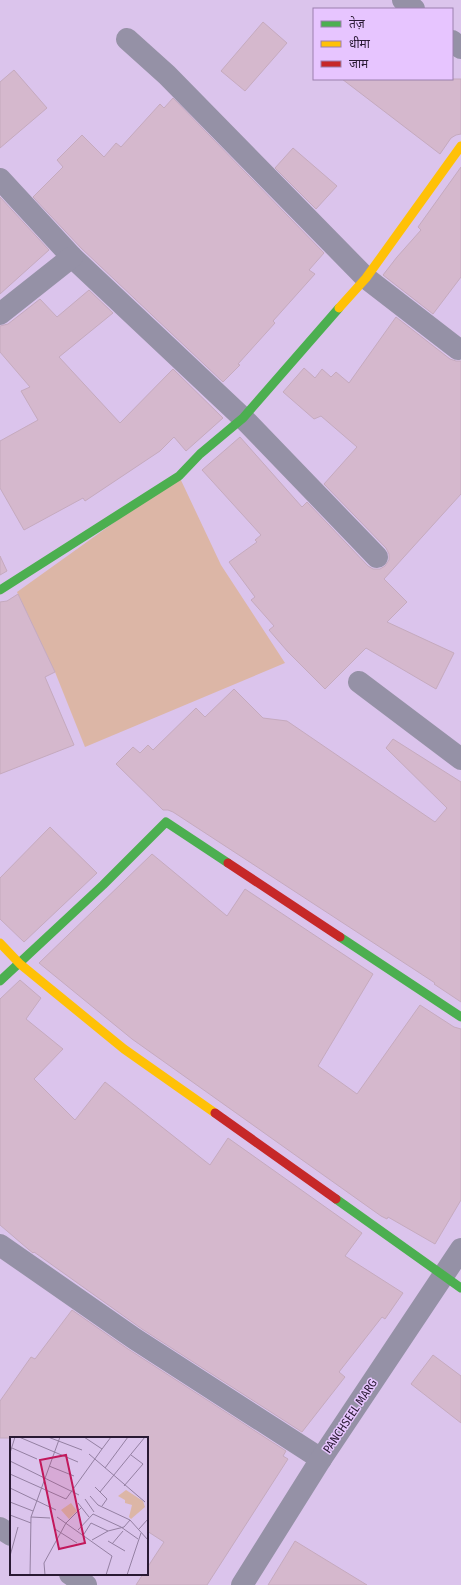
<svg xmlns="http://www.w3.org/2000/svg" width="461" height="1585" viewBox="0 0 461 1585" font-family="'Fira Sans Condensed','Noto Sans Devanagari',sans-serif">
	<rect width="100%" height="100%" fill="#dbc4ec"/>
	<polygon fill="#dcb6a6" points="179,476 221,565 285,663 85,747 55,672 17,592"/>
	<g fill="#d5b8cd" stroke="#c5aabe">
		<polygon points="263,22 287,43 245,91 221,71"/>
		<polygon points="14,70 47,108 0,148 0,82"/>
		<polygon points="342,79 461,79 461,134 456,135 451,138 440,154"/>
		<polygon points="173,98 324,253 309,270 315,274 273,321 275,323 238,364 240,365 223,382 81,248 33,197 63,167 57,160 82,135 104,157 116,143 121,147 160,104 164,108"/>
		<polygon points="293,148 337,186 316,209 275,168"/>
		<polygon points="461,167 461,277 433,314 383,275 397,257 421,230 418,227"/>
		<polygon points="0,197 49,250 0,294"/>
		<polygon points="89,290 113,313 59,357 120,423 173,369 223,418 186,451 174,437 160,451 85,501 83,498 24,530 0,488 0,441 38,420 21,391 30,387 0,352 0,326 8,324 40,299 57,317"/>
		<polygon points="396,317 450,359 456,361 461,361 461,494 384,579 407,602 387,622 454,653 436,689 366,648 325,689 288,652 269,630 274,626 251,600 255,597 229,562 257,542 255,540 261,535 202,470 240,437 302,507 307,502 368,566 373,569 380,569 385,566 389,560 389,554 386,548 324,484 357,447 321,416 314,419 283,392 304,368 315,378 322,369 331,377 336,372 349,383"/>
		<polygon points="0,556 7,571 0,575"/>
		<polygon points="18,594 55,672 45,677 74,745 0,774 0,602 7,601"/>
		<polygon points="234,689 263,718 287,721 435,822 447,808 386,748 393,739 461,782 461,1002 434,984 435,983 173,812 168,810 163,810 116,764 133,747 140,753 148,745 153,750 196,708 205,717"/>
		<polygon points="50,827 97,873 24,942 0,919 0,878"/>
		<polygon points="152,854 227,916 245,889 373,974 318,1066 357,1094 420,1005 454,1027 461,1029 461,1200 435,1244 388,1217 387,1219 381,1216 132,1039 39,963"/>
		<polygon points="20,980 41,998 26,1019 63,1049 34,1079 75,1120 105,1082 210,1165 228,1138 362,1233 345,1256 403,1293 385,1319 382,1317 339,1372 345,1377 302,1432 142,1329 34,1252 33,1253 28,1249 0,1225 0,999"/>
		<polygon points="72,1310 128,1349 286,1451 283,1456 288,1459 207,1585 136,1585 143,1574 147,1574 147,1568 164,1542 147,1531 147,1438 0,1438 0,1401 31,1357 35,1359"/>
		<polygon points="433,1355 461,1376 461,1423 411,1384"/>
		<polygon points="295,1541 367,1585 268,1585"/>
	</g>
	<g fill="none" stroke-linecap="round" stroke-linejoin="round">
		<g stroke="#9591a6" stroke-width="22">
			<polyline points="403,0 414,9"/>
			<polyline points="127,39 167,75 366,278 458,349"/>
			<polyline points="452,41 461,48"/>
			<polyline points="0,179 72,257 243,418 377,557"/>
			<polyline points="0,314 72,257"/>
			<polyline points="359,682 461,759"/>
			<polyline points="0,1245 135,1339 321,1459"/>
			<polyline points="0,1528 11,1535"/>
			<polyline points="70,1574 86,1585"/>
			<polyline points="242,1585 321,1459 461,1249"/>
		</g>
		<g stroke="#4caf50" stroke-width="9">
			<polyline points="0,590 179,476 200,454 243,418 339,308"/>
			<polyline points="340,937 461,1017"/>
			<polyline points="0,981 103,885 166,822 228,863"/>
			<polyline points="336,1199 461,1288"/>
		</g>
		<g stroke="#ffc107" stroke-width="9">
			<polyline points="339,308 366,278 461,146"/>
			<polyline points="0,943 20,964 124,1049 215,1113"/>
		</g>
		<g stroke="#c62828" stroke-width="9">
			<polyline points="228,863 340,937"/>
			<polyline points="215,1113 336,1199"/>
		</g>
	</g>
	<g text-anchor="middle" stroke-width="3" stroke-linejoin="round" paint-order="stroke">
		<g font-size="12" fill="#291933" stroke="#e7c5ff">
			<text transform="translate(350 1416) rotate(-56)" y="4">PANCHSEEL MARG</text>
		</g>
	</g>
	<g transform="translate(10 1437)">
		<rect width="138" height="138" fill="#dbc4ec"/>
		<path d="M116,53L133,64L135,70L121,82L119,80L122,68L115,66V63L108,59ZM61,66L67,74L59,82L51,73Z" fill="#dcb6a6"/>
		<path fill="none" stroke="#9480a2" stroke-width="1" d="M9,0L68,25M38,0L72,13M74,0L92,12L101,0M2,11L27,22M0,16L5,0M79,17L135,65M0,24L69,58M39,29L64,39M95,31L118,0M0,37L56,62L92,12M114,49L133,27L121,18M85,50L97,62L92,69M0,51L46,73M90,55L135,0M80,59L88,68L120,83L138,103M75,62L84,75M0,65L23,74M68,66L79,80M0,78L21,86M21,80L40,81M47,80L102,119L96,138M45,92L67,106M129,92L138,82M68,93L83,77L111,90L128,102M74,97L81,86L98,94M82,103L98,94L114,90L120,83M98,104L115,114M102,107L113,94M0,119L8,90M20,138L21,80L50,0M35,138L34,126L56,86L71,71M117,138L131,96"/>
		<path fill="#c2185b" fill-opacity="0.15" stroke="#c2185b" stroke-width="2" d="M56,18L75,106L49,112L30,23Z"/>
		<rect width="138" height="138" fill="none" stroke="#291933" stroke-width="2"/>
	</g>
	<rect x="313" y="8" width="140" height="72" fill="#e7c5ff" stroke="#9b80ad"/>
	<rect x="321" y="21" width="20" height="6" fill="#4caf50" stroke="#9b80ad"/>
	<text x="349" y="28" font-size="12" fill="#291933">तेज़</text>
	<rect x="321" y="41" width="20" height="6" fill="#ffc107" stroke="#9b80ad"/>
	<text x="349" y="48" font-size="12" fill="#291933">धीमा</text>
	<rect x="321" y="61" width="20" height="6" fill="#c62828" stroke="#9b80ad"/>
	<text x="349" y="68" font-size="12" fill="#291933">जाम</text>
</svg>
